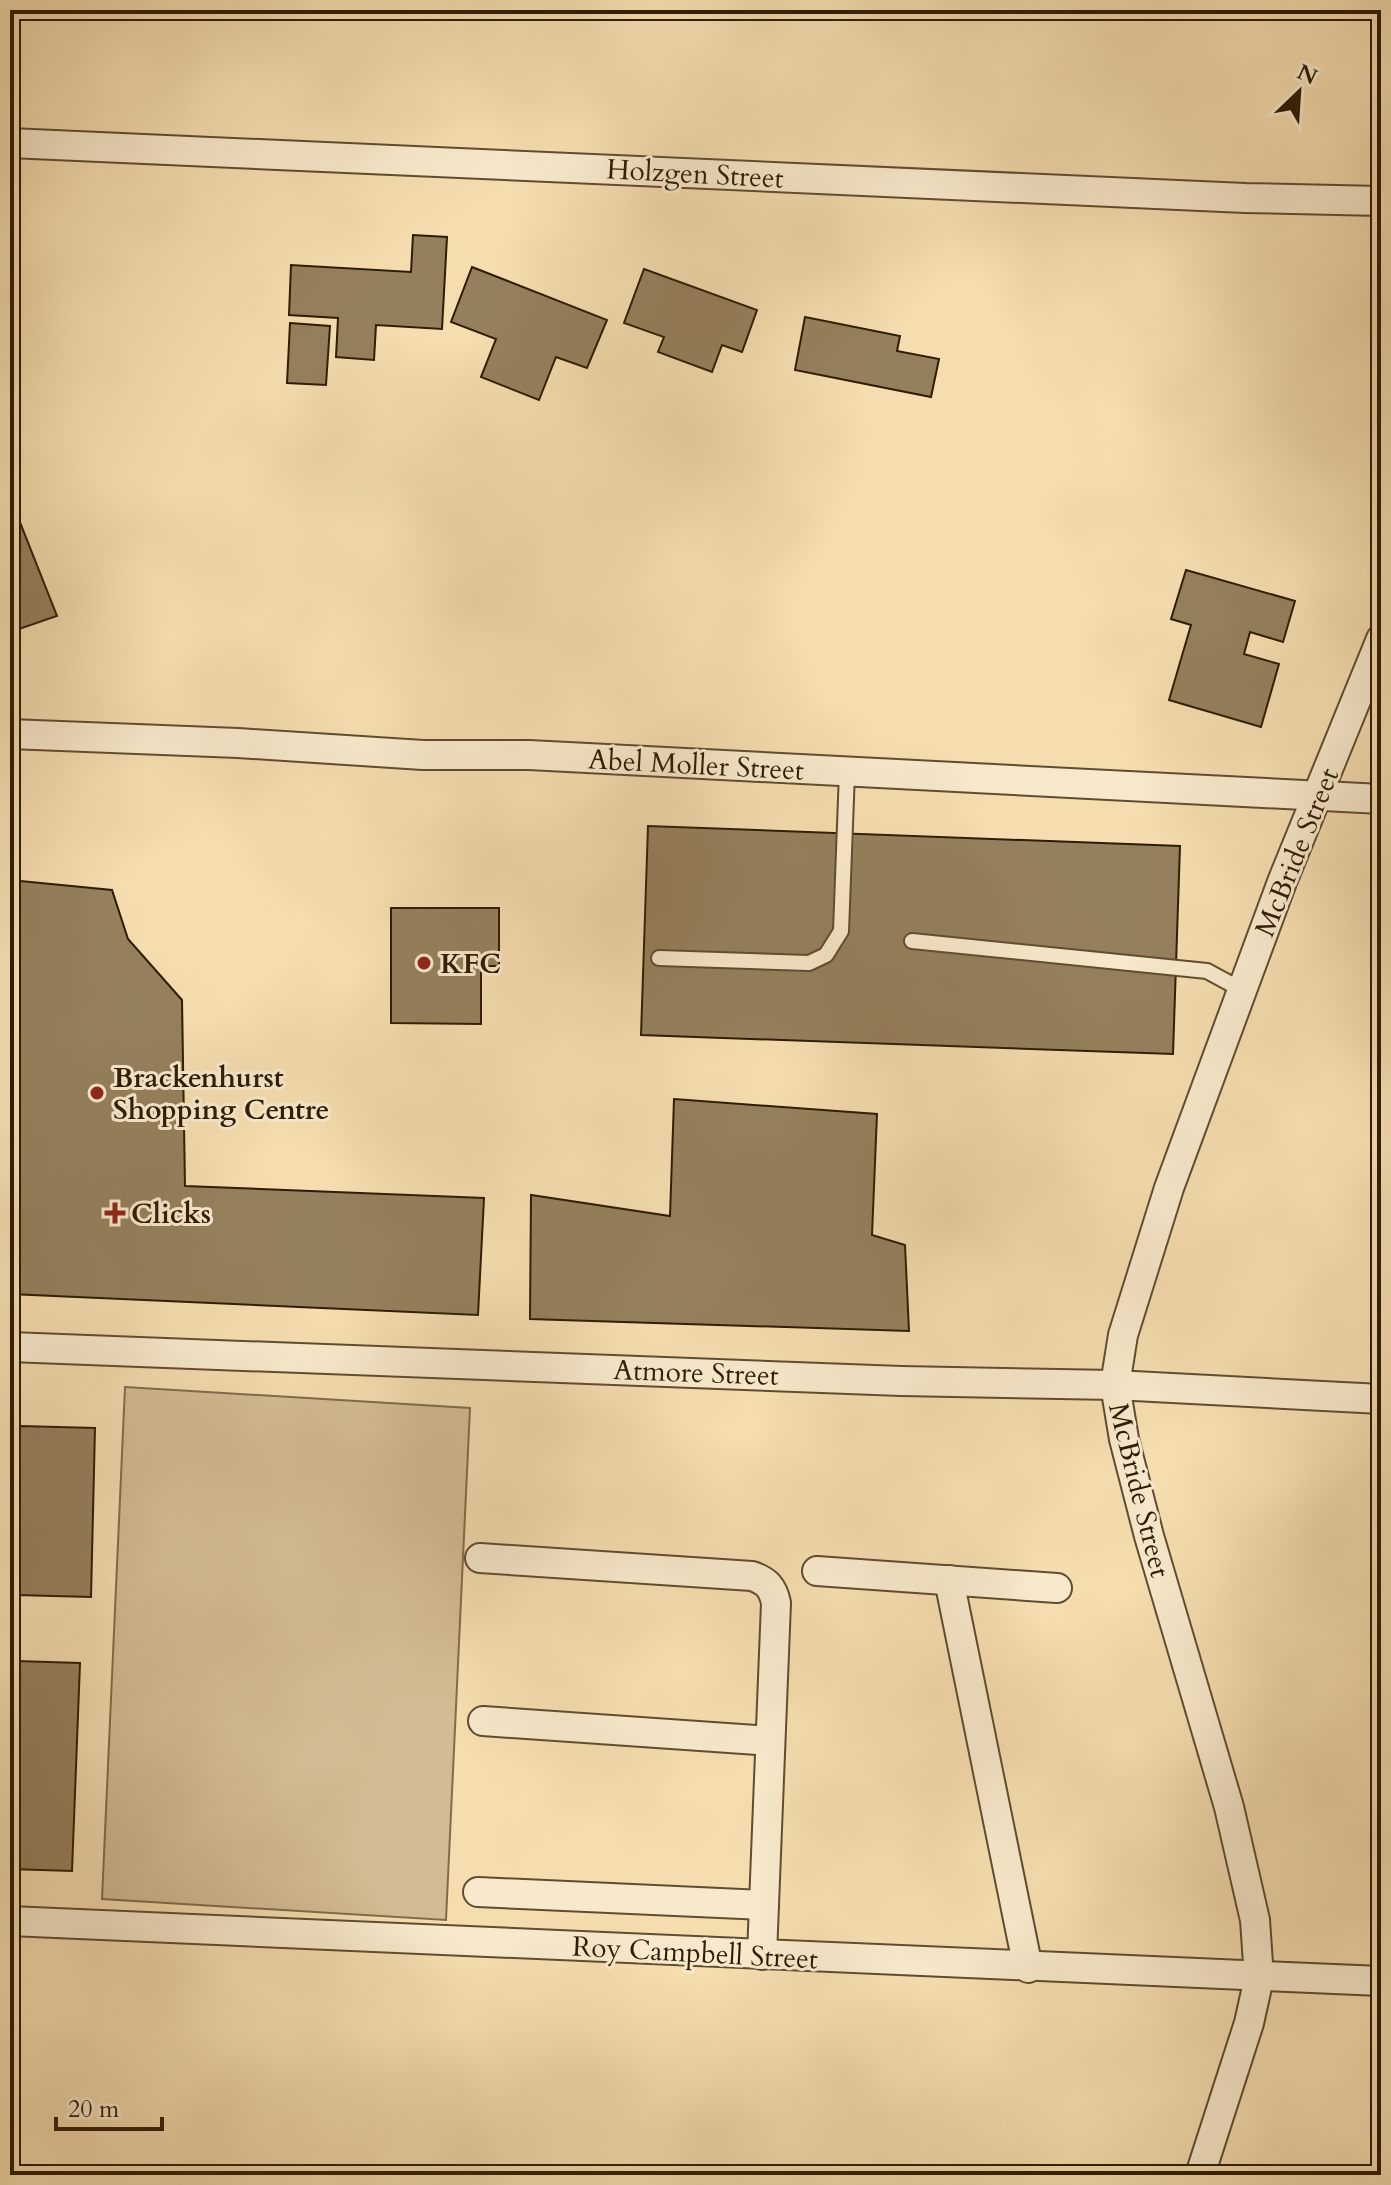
<svg xmlns="http://www.w3.org/2000/svg" width="1391" height="2185" viewBox="0 0 1391 2185" font-family="Cardo,serif">
	<rect width="100%" height="100%" fill="#f5ddb0"/>
	<filter id="stains"><feTurbulence type="fractalNoise" baseFrequency=".0025" numOctaves="4"/><feColorMatrix values="0 0 0 0 .2 0 0 0 0 .09 0 0 0 0 .02 0 0 0 .5 -.17"/></filter>
	<radialGradient id="worn" r=".72"><stop offset=".6" stop-color="#630" stop-opacity="0"/><stop offset="1" stop-color="#630" stop-opacity=".3"/></radialGradient>
	<polygon fill="#d3bc93" stroke="#806c4c" stroke-width="2" points="125,1387 470,1408 446,1920 102,1899"/>
	<g fill="#95805d" stroke="#2e1c04" stroke-width="2">
		<polygon points="413,235 447,237 442,329 376,325 374,360 336,357 338,318 289,315 291,265 411,272"/>
		<polygon points="472,267 607,320 587,368 556,357 539,400 481,377 496,339 451,322"/>
		<polygon points="644,269 757,310 742,352 722,345 712,372 658,352 664,337 624,323"/>
		<polygon points="805,317 900,336 897,351 939,359 931,397 795,370"/>
		<polygon points="290,323 330,326 326,385 287,383"/>
		<polygon points="10,497 57,616 10,632"/>
		<polygon points="1186,570 1295,601 1283,642 1250,632 1244,654 1279,664 1261,727 1169,700 1191,625 1171,619"/>
		<polygon points="648,826 1180,846 1173,1054 641,1035"/>
		<polygon points="10,880 112,890 128,939 182,1000 185,1186 484,1198 478,1315 10,1294"/>
		<polygon points="391,908 499,908 499,966 481,966 481,1024 391,1023"/>
		<polygon points="674,1099 877,1114 872,1235 905,1245 909,1331 530,1319 531,1195 670,1216"/>
		<polygon points="20,1426 95,1428 91,1597 16,1595"/>
		<polygon points="16,1661 80,1663 72,1871 10,1869"/>
	</g>
	<g fill="none" stroke-linecap="round" stroke-linejoin="round">
		<defs>
			<g id="lane">
				<polyline points="912,941 1207,971 1242,990"/>
				<polyline points="659,958 809,963 826,955 841,931 847,772"/>
			</g>
			<g id="street">
				<polyline points="10,143 1245,198 1381,201"/>
				<polyline points="10,734 238,743 423,755 529,755 1381,799"/>
				<polyline points="10,1347 901,1381 1115,1385 1381,1399"/>
				<path d="M480,1558L752,1576C767,1581 773,1588 776,1603L762,1955"/>
				<polyline points="817,1571 1057,1588"/>
				<polyline points="949,1580 1028,1968"/>
				<polyline points="483,1721 770,1741"/>
				<polyline points="478,1892 764,1905"/>
				<polyline points="10,1921 1381,1981"/>
				<polyline points="1200,2175 1249,2023 1259,1978 1255,1920 1229,1807 1149,1536 1124,1439 1115,1385 1123,1335 1169,1188 1282,882 1381,639"/>
			</g>
		</defs>
		<use href="#lane" stroke="#604c2f" stroke-width="18"/>
		<use href="#street" stroke="#604c2f" stroke-width="32"/>
		<use href="#lane" stroke="#f8e9cc" stroke-width="14"/>
		<use href="#street" stroke="#f8e9cc" stroke-width="28"/>
	</g>
	<g fill="#8f2418" stroke="#f8e9cc" stroke-width="3">
		<circle cx="424" cy="963" r="8"/>
		<circle cx="97" cy="1093" r="8"/>
		<path d="M111 1201h8v8h8v8h-8v8h-8v-8h-8v-8h8z"/>
	</g>
	<g text-anchor="middle" stroke-width="6" stroke-linejoin="round" paint-order="stroke">
		<g font-size="28" fill="#2e1c04" stroke="#f8e9cc">
			<text transform="translate(695 173) rotate(3)" y="10">Holzgen Street</text>
			<text transform="translate(696 764) rotate(3)" y="10">Abel Moller Street</text>
			<text transform="translate(1296 852) rotate(-68)" y="10">McBride Street</text>
			<text transform="translate(696 1372) rotate(2)" y="10">Atmore Street</text>
			<text transform="translate(1140 1490) rotate(76)" y="10">McBride Street</text>
			<text transform="translate(695 1952) rotate(3)" y="10">Roy Campbell Street</text>
		</g>
		<g font-size="28" font-weight="bold" fill="#2e1c04" stroke="#f8e9cc" text-anchor="start">
			<text x="440" y="973">KFC</text>
			<text x="113" y="1087">Brackenhurst<tspan x="113" dy="32">Shopping Centre</tspan></text>
			<text x="131" y="1223">Clicks</text>
		</g>
	</g>
	<rect width="1391" height="2185" fill="none" stroke="#f5ddb0" stroke-width="40"/>
	<rect x="12" y="12" width="1367" height="2161" fill="none" stroke="#2e1c04" stroke-width="4"/>
	<rect x="20" y="20" width="1351" height="2145" fill="none" stroke="#2e1c04" stroke-width="2"/>
	<g transform="translate(1299 92) rotate(25)" stroke="#f8e9cc" stroke-width="6" paint-order="stroke">
	<path d="M0-6L14 30L0 20L-14 30Z" fill="#2e1c04"/>
	<text y="-12" font-size="22" font-weight="bold" text-anchor="middle" fill="#2e1c04">N</text>
	</g>
	<path d="M56 2117v12h106v-12" fill="none" stroke="#2e1c04" stroke-width="4"/>
	<text x="68" y="2117" font-size="24" fill="#2e1c04" stroke="#f8e9cc" stroke-width="6" paint-order="stroke">20 m</text>
	<rect width="100%" height="100%" filter="url(#stains)"/>
	<rect width="100%" height="100%" fill="url(#worn)"/>
</svg>
